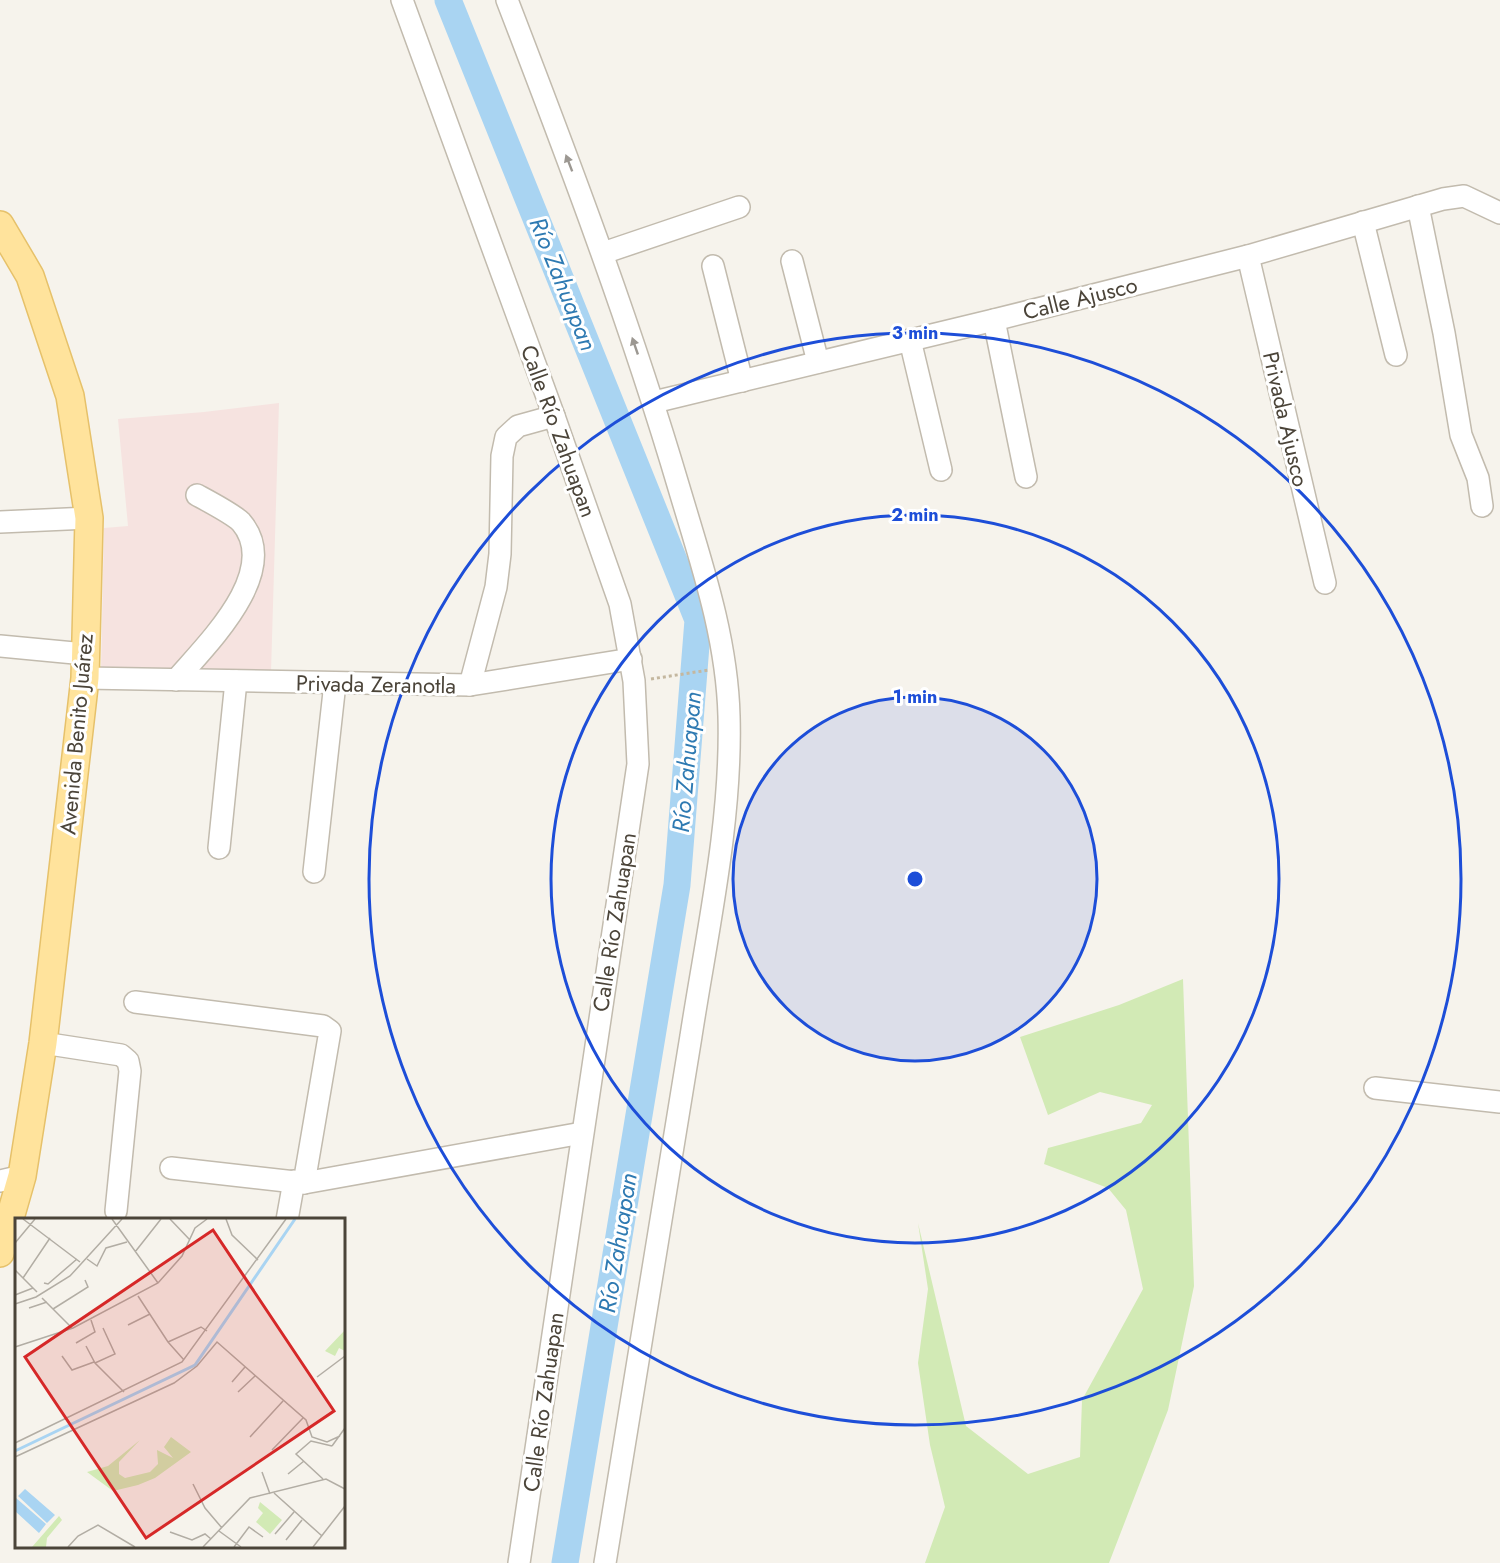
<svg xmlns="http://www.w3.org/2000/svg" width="1500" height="1563" viewBox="0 0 1500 1563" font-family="Jost,sans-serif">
	<rect width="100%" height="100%" fill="#f6f3ec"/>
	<polygon fill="#f6e3e0" points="279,403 271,672 101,670 104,528 128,526 118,419 204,412"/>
	<polygon fill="#d2eab5" points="1183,979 1194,1286 1168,1410 1109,1563 925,1563 945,1507 930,1445 918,1363 928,1289 918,1223 966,1426 1028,1474 1080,1457 1082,1400 1143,1289 1126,1210 1108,1188 1044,1164 1048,1148 1141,1123 1152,1105 1100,1092 1048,1115 1020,1037 1119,1005"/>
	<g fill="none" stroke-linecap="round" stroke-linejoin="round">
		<polyline stroke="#a9d4f2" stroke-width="27" points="448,0 698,620 677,885 565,1563"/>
		<defs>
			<g id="minor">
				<polyline points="402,0 554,416 620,604 634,681 638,764 519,1563"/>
				<path d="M507,0C569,161 630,322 679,488C701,562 727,637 729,716C732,822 707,932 691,1036C663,1212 635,1388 605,1563"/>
				<polyline points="1418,206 1444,333 1461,435 1478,478 1482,506"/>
				<polyline points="1363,222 1396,355"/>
				<polyline points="603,253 739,207"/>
				<polyline points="1248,256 1325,583"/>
				<polyline points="792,261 818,362"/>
				<polyline points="713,266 742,381"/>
				<polyline points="994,320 1026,477"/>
				<polyline points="910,340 941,470"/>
				<polyline points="654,402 994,320 1248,256 1443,199 1464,196 1500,213"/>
				<polyline points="0,522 89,518"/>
				<polyline points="0,646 85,654"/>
				<polyline points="85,678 470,685 631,659"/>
				<path d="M176,680C207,644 283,571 241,522C233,514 208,501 197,495"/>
				<polyline points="470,685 496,587 500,554 502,456 506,437 518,426 554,416"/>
				<polyline points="219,848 236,681"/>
				<polyline points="314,872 335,683"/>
				<polyline points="135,1002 323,1026 330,1031 304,1183"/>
				<polyline points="43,1043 121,1055 128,1061 130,1071 116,1211"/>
				<polyline points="1375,1088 1500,1102"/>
				<polyline points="171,1168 304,1183 582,1133"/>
				<polyline points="0,1181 22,1176"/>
				<polyline points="287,1220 294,1181"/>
			</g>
			<polyline id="major" points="0,225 30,276 70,396 89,518 85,678 43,1043 22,1176 0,1253"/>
		</defs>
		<use href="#minor" stroke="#c2bbae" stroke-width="24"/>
		<use href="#major" stroke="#e6c16a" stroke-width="30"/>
		<polyline stroke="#c4b79f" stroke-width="3" stroke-dasharray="3 3" stroke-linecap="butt" points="651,679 709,670"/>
		<use href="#minor" stroke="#fff" stroke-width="21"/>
		<use href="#major" stroke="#ffe39c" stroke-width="27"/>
	</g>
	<defs><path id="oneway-solid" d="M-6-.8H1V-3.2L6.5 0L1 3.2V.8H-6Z" transform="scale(1.5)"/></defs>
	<g fill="#9c9892">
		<use href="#oneway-solid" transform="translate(569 163) rotate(-111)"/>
		<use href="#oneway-solid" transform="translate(635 346) rotate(-109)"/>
	</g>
	<circle cx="915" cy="879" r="182" fill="#1d4ed8" fill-opacity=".12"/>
	<g fill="none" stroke="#1d4ed8" stroke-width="3">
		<circle cx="915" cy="879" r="182"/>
		<circle cx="915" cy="879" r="364"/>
		<circle cx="915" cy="879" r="546"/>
	</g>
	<g text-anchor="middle" stroke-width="6" stroke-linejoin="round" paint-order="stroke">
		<g font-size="22" fill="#4b4439" stroke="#fff">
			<text transform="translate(1080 298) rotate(-14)" y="8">Calle Ajusco</text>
			<text transform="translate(1286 419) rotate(77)" y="8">Privada Ajusco</text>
			<text transform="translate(559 431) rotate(70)" y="8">Calle Río Zahuapan</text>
			<text transform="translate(376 684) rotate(1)" y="8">Privada Zeranotla</text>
			<text transform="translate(76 734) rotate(-85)" y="8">Avenida Benito Juárez</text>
			<text transform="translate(614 922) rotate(-81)" y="8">Calle Río Zahuapan</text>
			<text transform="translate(543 1402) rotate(-82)" y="8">Calle Río Zahuapan</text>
		</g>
		<g font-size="24" font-style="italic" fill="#2e7ab2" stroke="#fff">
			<text transform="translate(563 284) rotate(68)" y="8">Río Zahuapan</text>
			<text transform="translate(687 762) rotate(-85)" y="8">Río Zahuapan</text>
			<text transform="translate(618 1243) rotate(-81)" y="8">Río Zahuapan</text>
		</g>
	</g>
	<g transform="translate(15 1218)">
		<rect width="330" height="330" fill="#f6f3ec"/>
		<path d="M330,112V133L324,130L320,138L310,133ZM156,219L176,234L140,260L123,267L98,273L72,254L93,248L125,222L104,244V256L110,260L135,254L143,246L142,232L158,240L149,229ZM245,284L267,302L255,316L241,304L248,295L243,290ZM44,298L47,302L32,320L31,329H17Z" fill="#d2eab5"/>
		<path d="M10,271L40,297L32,305L3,278ZM1,280L31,306L24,315L0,293Z" fill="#a9d4f2"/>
		<path fill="none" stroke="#a9d4f2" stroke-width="3" d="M0,233L180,147L280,1"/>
		<path fill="none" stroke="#b2ada4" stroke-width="1.5" d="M8,1L65,44M97,1L143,65M155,1L175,22M211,1L217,17L243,42M0,25L20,1M120,34L146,1M72,41L82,48L91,30L112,24M0,52L22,74M8,60L35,20M29,65L33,66L62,41M0,77L18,70M123,78L153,124L169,142M27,80L57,110M0,86L21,79L55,58L107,1M14,90L32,84M38,91L73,69L70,62M113,107L135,96M153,124L186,109L192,113M61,125L80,114L76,102M71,128L80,145L109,174M0,129L58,110L143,65L167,38L180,10L192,1M47,138L57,152L79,144M80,145L100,136L88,110M302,159L330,138M217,164L230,149M223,174L240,158M235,219L268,183M0,225L167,144L271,1M317,228L330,210M257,232L288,200M0,239L159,165L182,148L202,124L291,202L297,219L312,224L325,218M247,254L255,276M273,256L289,243M308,261L281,236L296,223L317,228M178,266L190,290L207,310M259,275L307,318M204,313L226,329M155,314L177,322L190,316L196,321M260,316L279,294M271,322L287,302M53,329L63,318L83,307L120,329M188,329L235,280L311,261L330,271M219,329L234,309L248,319M298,329L330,288"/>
		<path fill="#d62828" fill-opacity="0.15" stroke="#d62828" stroke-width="3" d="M198,12L319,193L131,320L10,139Z"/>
		<rect width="330" height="330" fill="none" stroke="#4b4439" stroke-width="3"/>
	</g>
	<circle cx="915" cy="879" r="9" fill="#1d4ed8" stroke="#fff" stroke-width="3"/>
	<g font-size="18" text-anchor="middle" font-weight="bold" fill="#1d4ed8" stroke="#fff" stroke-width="6" stroke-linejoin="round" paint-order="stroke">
		<text x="915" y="339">3 min</text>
		<text x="915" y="521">2 min</text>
		<text x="915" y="703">1 min</text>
	</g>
</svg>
